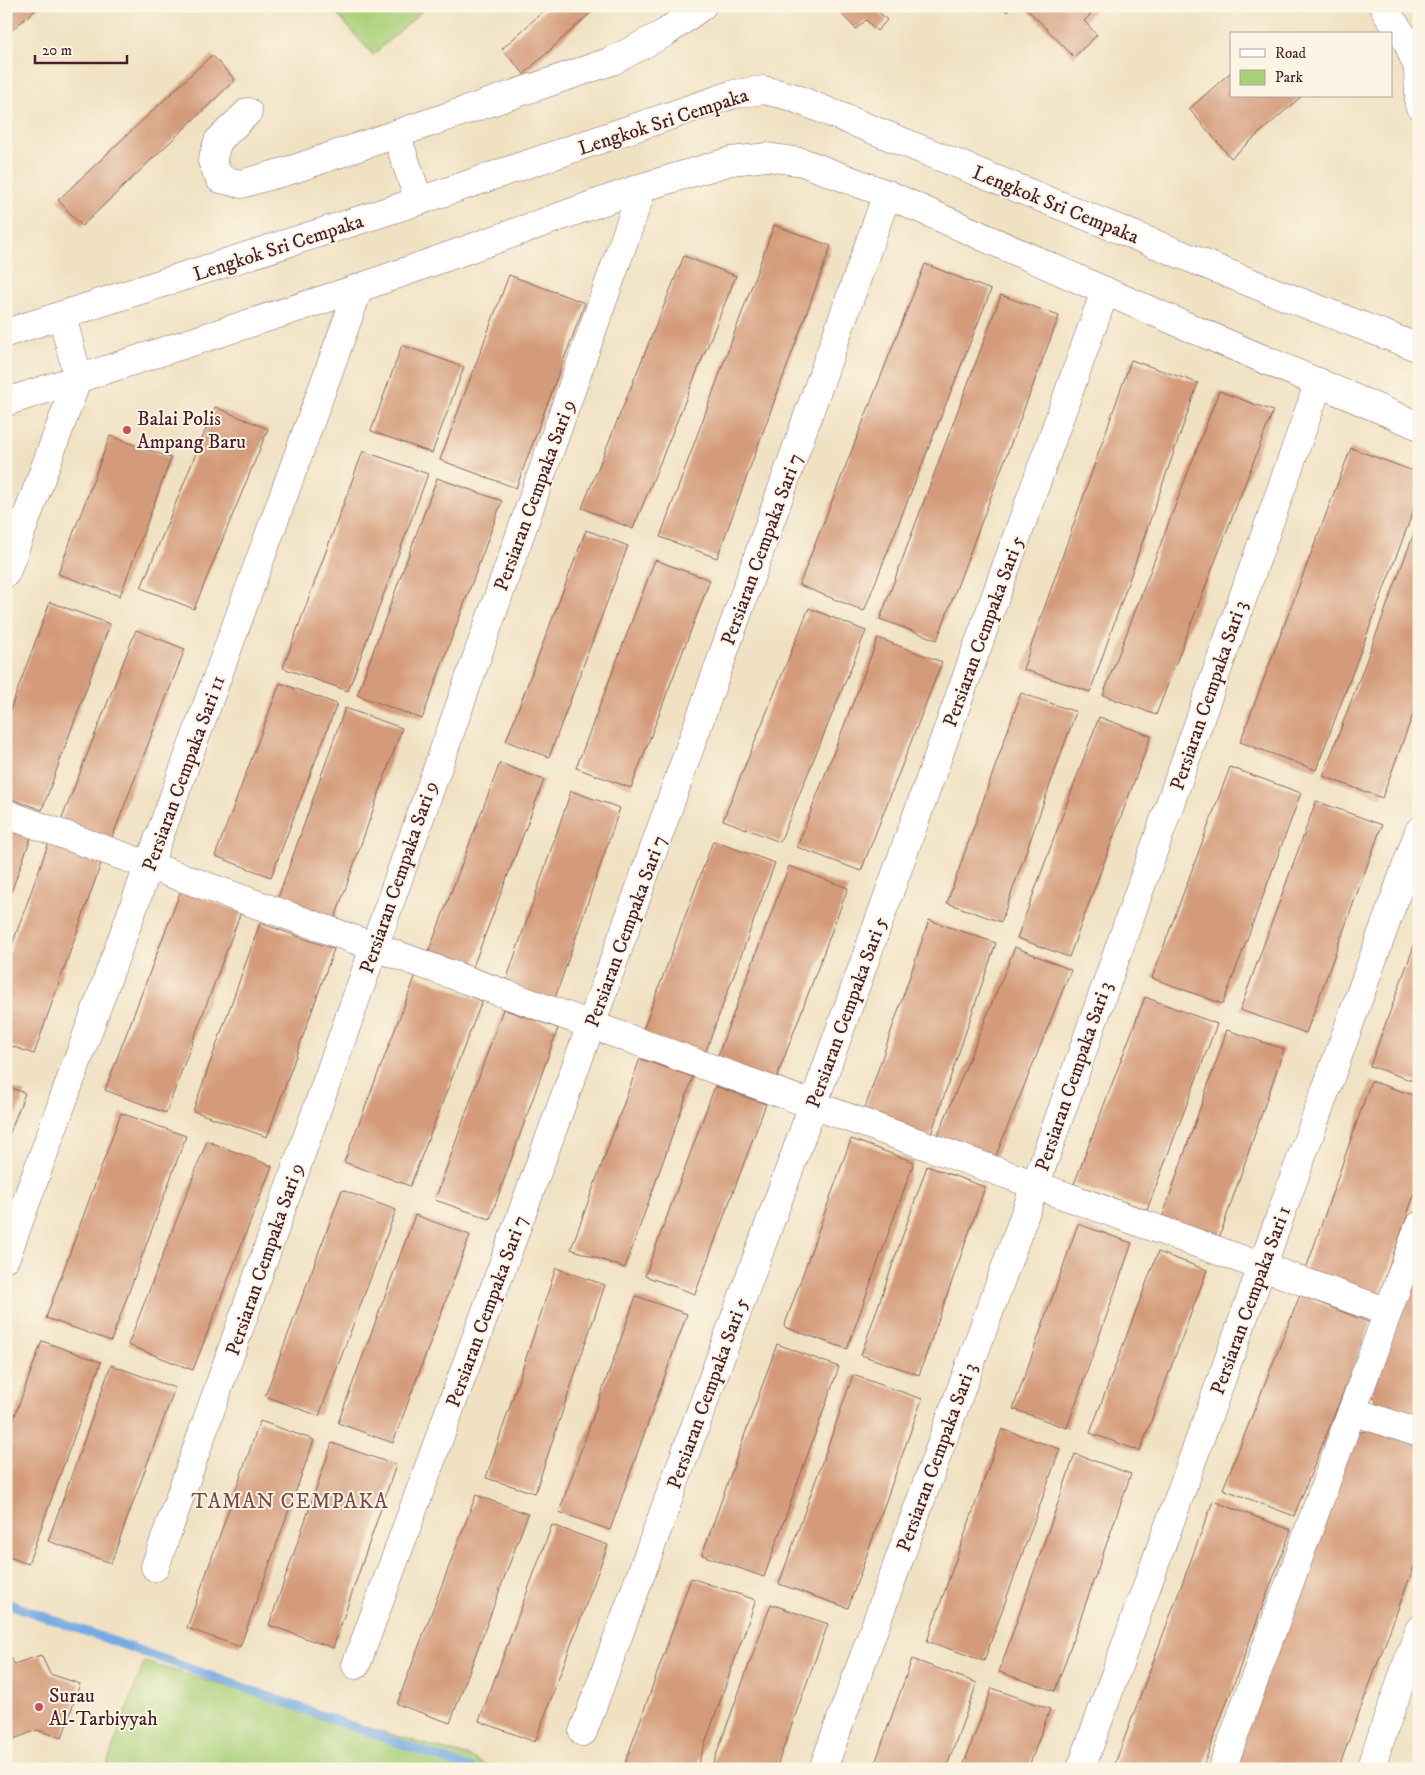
<svg xmlns="http://www.w3.org/2000/svg" width="1425" height="1775" viewBox="0 0 1425 1775" font-family="'IM FELL DW Pica',serif">
	<rect width="100%" height="100%" fill="#fcf5e5"/>
	<filter id="ink" filterUnits="userSpaceOnUse"><feTurbulence type="fractalNoise" baseFrequency=".02" numOctaves="2"/><feDisplacementMap in="SourceGraphic" scale="10" xChannelSelector="R" yChannelSelector="G"/><feConvolveMatrix kernelMatrix="1 2 1 2 8 2 1 2 1" color-interpolation-filters="sRGB"/></filter>
	<filter id="wash" filterUnits="userSpaceOnUse"><feTurbulence type="fractalNoise" baseFrequency=".0096" numOctaves="4" result="noise"/><feDisplacementMap in="SourceGraphic" scale="20" xChannelSelector="R" yChannelSelector="G"/><feGaussianBlur stdDeviation="1.12" result="paint"/><feColorMatrix in="noise" values="0 0 0 0 0 0 0 0 0 0 0 0 0 0 0 0 0 1.4 0 .05"/><feComposite in="paint" operator="in"/></filter>
	<g filter="url(#wash)">
		<rect width="100%" height="100%" fill="#f0e1c2"/>
		<g fill="#aad07a" stroke="#7a7852">
			<polygon points="330,6 418,6 422,11 373,55"/>
			<polygon points="144,1662 476,1759 491,1769 105,1769"/>
		</g>
		<g fill="none" stroke-linecap="round" stroke-linejoin="round">
			<polyline stroke="#74aae2" stroke-width="9" points="6,1603 472,1769"/>
		</g>
		<g id="blocks">
			<g fill="#d49b7a">
				<polygon points="6,6 40,6 6,35"/>
				<polygon points="549,6 598,6 524,74 502,49"/>
				<polygon points="834,6 879,6 876,9 887,20 877,31 866,20 856,29"/>
				<polygon points="1001,6 1013,6 1007,12"/>
				<polygon points="1024,6 1095,6 1097,8 1084,21 1097,35 1074,57"/>
				<polygon points="212,55 235,80 82,226 58,200"/>
				<polygon points="1231,72 1231,96 1302,96 1231,158 1189,109"/>
				<polygon points="774,225 831,246 717,558 660,537"/>
				<polygon points="684,256 736,276 633,529 582,508"/>
				<polygon points="925,264 991,290 864,611 799,585"/>
				<polygon points="509,275 585,303 516,488 440,460"/>
				<polygon points="1001,295 1059,316 937,640 880,619"/>
				<polygon points="402,345 464,367 432,453 371,431"/>
				<polygon points="1131,360 1198,383 1090,692 1023,669"/>
				<polygon points="1219,391 1273,411 1156,715 1103,695"/>
				<polygon points="215,407 268,429 194,609 141,588"/>
				<polygon points="110,436 171,458 120,596 58,574"/>
				<polygon points="1351,448 1419,473 1419,496 1316,770 1240,742"/>
				<polygon points="363,451 428,474 348,691 283,668"/>
				<polygon points="437,478 502,501 422,719 357,695"/>
				<polygon points="1419,520 1419,698 1382,798 1323,776"/>
				<polygon points="586,530 628,546 549,757 506,741"/>
				<polygon points="655,560 710,580 631,788 576,768"/>
				<polygon points="50,602 110,624 42,810 6,797 6,721"/>
				<polygon points="809,608 866,631 780,842 723,820"/>
				<polygon points="136,630 185,649 111,840 61,821"/>
				<polygon points="878,638 942,662 861,871 797,847"/>
				<polygon points="280,683 337,704 271,877 215,856"/>
				<polygon points="1021,693 1076,712 1001,922 947,903"/>
				<polygon points="345,708 402,728 334,921 277,901"/>
				<polygon points="1099,717 1151,736 1069,957 1017,938"/>
				<polygon points="500,763 544,780 471,972 427,956"/>
				<polygon points="1230,767 1301,793 1223,1004 1152,978"/>
				<polygon points="571,791 620,808 554,1001 505,984"/>
				<polygon points="1316,801 1382,825 1306,1033 1240,1010"/>
				<polygon points="6,826 32,835 6,906"/>
				<polygon points="50,839 103,858 34,1054 6,1044 6,962"/>
				<polygon points="713,841 775,863 704,1056 642,1033"/>
				<polygon points="789,866 848,888 775,1082 716,1060"/>
				<polygon points="181,890 241,912 166,1113 105,1090"/>
				<polygon points="929,920 996,943 930,1137 863,1114"/>
				<polygon points="260,923 334,949 267,1137 193,1111"/>
				<polygon points="1419,932 1419,1083 1370,1066"/>
				<polygon points="1015,947 1071,970 993,1163 936,1140"/>
				<polygon points="416,975 482,1001 410,1186 344,1162"/>
				<polygon points="1145,997 1217,1024 1147,1210 1074,1184"/>
				<polygon points="503,1009 558,1028 490,1219 435,1200"/>
				<polygon points="1227,1030 1284,1049 1218,1241 1161,1221"/>
				<polygon points="640,1059 693,1077 625,1268 571,1249"/>
				<polygon points="1371,1081 1419,1097 1419,1181 1379,1296 1305,1272"/>
				<polygon points="6,1086 25,1093 6,1143"/>
				<polygon points="715,1086 766,1104 695,1294 645,1276"/>
				<polygon points="121,1113 186,1136 111,1341 46,1318"/>
				<polygon points="851,1139 914,1162 847,1349 784,1327"/>
				<polygon points="207,1141 272,1166 193,1370 128,1345"/>
				<polygon points="927,1166 985,1187 919,1375 861,1355"/>
				<polygon points="342,1190 396,1210 319,1416 265,1396"/>
				<polygon points="415,1215 470,1235 393,1443 338,1423"/>
				<polygon points="1078,1224 1132,1243 1067,1428 1013,1409"/>
				<polygon points="1158,1252 1207,1270 1140,1451 1090,1433"/>
				<polygon points="1419,1257 1419,1421 1379,1408 1370,1389"/>
				<polygon points="556,1268 605,1285 535,1493 486,1478"/>
				<polygon points="1300,1295 1371,1323 1294,1516 1223,1489"/>
				<polygon points="636,1296 687,1314 610,1530 559,1512"/>
				<polygon points="42,1341 101,1362 28,1564 6,1556 6,1440"/>
				<polygon points="777,1344 839,1367 764,1577 702,1555"/>
				<polygon points="111,1365 175,1388 111,1563 48,1541"/>
				<polygon points="853,1375 922,1399 848,1608 779,1584"/>
				<polygon points="260,1421 314,1440 240,1647 187,1628"/>
				<polygon points="1373,1428 1419,1444 1419,1553 1338,1769 1233,1769 1353,1435"/>
				<polygon points="1002,1429 1060,1449 984,1661 927,1641"/>
				<polygon points="332,1443 396,1465 333,1648 269,1625"/>
				<polygon points="1075,1454 1131,1474 1055,1691 999,1672"/>
				<polygon points="476,1495 528,1514 450,1723 397,1704"/>
				<polygon points="1213,1501 1291,1530 1202,1769 1113,1769"/>
				<polygon points="552,1525 608,1545 535,1742 479,1721"/>
				<polygon points="691,1578 756,1600 696,1769 623,1769"/>
				<polygon points="771,1604 828,1624 776,1769 711,1769"/>
				<polygon points="6,1648 14,1664 41,1655 50,1674 80,1684 62,1738 37,1730 6,1742"/>
				<polygon points="912,1659 977,1683 946,1769 873,1769"/>
				<polygon points="992,1688 1050,1709 1028,1769 962,1769"/>
			</g>
		</g>
	</g>
	<g filter="url(#ink)">
		<use href="#blocks" fill-opacity="0" stroke="#846360" stroke-width="1"/>
		<g fill="none" stroke-linecap="round" stroke-linejoin="round">
			<defs>
				<g id="minor">
					<polyline points="1385,6 1386,12 1407,41 1418,68 1419,105"/>
					<polyline points="248,112 218,141 212,161 220,179 241,184 294,169 396,134"/>
					<polyline points="419,201 396,134 612,61 665,33 702,6"/>
					<polyline points="6,333 419,201 734,94 764,90 792,97 1259,286 1419,348"/>
					<polyline points="6,402 359,288 643,187 731,161 767,157 802,162 887,194 1105,291 1419,426"/>
					<polyline points="6,573 78,378 62,315"/>
					<polyline points="6,814 1388,1312"/>
					<polyline points="6,1257 359,288"/>
					<polyline points="1352,1411 1419,1433"/>
					<polyline points="155,1567 643,187"/>
					<polyline points="356,1665 591,1025 887,194"/>
					<polyline points="583,1732 813,1105 1105,291"/>
					<polyline points="823,1769 1035,1186 1319,382"/>
					<polyline points="1081,1769 1419,831"/>
					<polyline points="1222,1769 1419,1226"/>
					<polyline points="1370,1769 1419,1630"/>
				</g>
			</defs>
			<use href="#minor" stroke="#846360" stroke-width="29"/>
			<use href="#minor" stroke="#fff" stroke-width="28"/>
		</g>
	</g>
	<g fill="#d1495b" stroke="#fcf5e5" stroke-width="2">
		<circle cx="127" cy="430" r="5"/>
		<circle cx="39" cy="1707" r="5"/>
	</g>
	<g text-anchor="middle" stroke-width="4" stroke-linejoin="round" paint-order="stroke">
		<g font-size="20" fill="#4a1f2b" stroke="#fcf5e5">
			<text transform="translate(663 121) rotate(-18)" y="7">Lengkok Sri Cempaka</text>
			<text transform="translate(1056 204) rotate(22)" y="7">Lengkok Sri Cempaka</text>
			<text transform="translate(278 247) rotate(-18)" y="7">Lengkok Sri Cempaka</text>
			<text transform="translate(534 495) rotate(-70)" y="7">Persiaran Cempaka Sari 9</text>
			<text transform="translate(761 549) rotate(-70)" y="7">Persiaran Cempaka Sari 7</text>
			<text transform="translate(983 631) rotate(-70)" y="7">Persiaran Cempaka Sari 5</text>
			<text transform="translate(1208 695) rotate(-71)" y="7">Persiaran Cempaka Sari 3</text>
			<text transform="translate(183 773) rotate(-70)" y="7">Persiaran Cempaka Sari 11</text>
			<text transform="translate(398 877) rotate(-71)" y="7">Persiaran Cempaka Sari 9</text>
			<text transform="translate(625 931) rotate(-70)" y="7">Persiaran Cempaka Sari 7</text>
			<text transform="translate(846 1012) rotate(-70)" y="7">Persiaran Cempaka Sari 5</text>
			<text transform="translate(1073 1076) rotate(-71)" y="7">Persiaran Cempaka Sari 3</text>
			<text transform="translate(264 1259) rotate(-71)" y="7">Persiaran Cempaka Sari 9</text>
			<text transform="translate(1250 1300) rotate(-70)" y="7">Persiaran Cempaka Sari 1</text>
			<text transform="translate(486 1311) rotate(-70)" y="7">Persiaran Cempaka Sari 7</text>
			<text transform="translate(707 1393) rotate(-70)" y="7">Persiaran Cempaka Sari 5</text>
			<text transform="translate(936 1457) rotate(-70)" y="7">Persiaran Cempaka Sari 3</text>
		</g>
		<g font-size="20" fill="#4a1f2b" stroke="#fcf5e5" text-anchor="start">
			<text x="137" y="425">Balai Polis<tspan x="137" dy="23">Ampang Baru</tspan></text>
			<text x="49" y="1702">Surau<tspan x="49" dy="23">Al-Tarbiyyah</tspan></text>
		</g>
		<g font-size="21" letter-spacing="1" fill="#7a4a47" stroke="#fcf5e5">
			<text x="290" y="1508">TAMAN CEMPAKA</text>
		</g>
	</g>
	<rect width="1425" height="1775" fill="none" stroke="#fcf5e5" stroke-width="25"/>
	<rect x="1230" y="32" width="162" height="65" fill="#fcf5e5" stroke="#b59f9b"/>
	<rect x="1240" y="49" width="25" height="8" fill="#ffffff" stroke="#b59f9b"/>
	<text x="1275" y="58" font-size="15" fill="#4a1f2b">Road</text>
	<rect x="1240" y="70" width="25" height="15" fill="#aad07a" stroke="#b59f9b"/>
	<text x="1275" y="82" font-size="15" fill="#4a1f2b">Park</text>
	<path d="M35 55v8h92v-8" fill="none" stroke="#4a1f2b" stroke-width="2.5"/>
	<text x="42" y="55" font-size="15" fill="#4a1f2b" stroke="#fcf5e5" stroke-width="4" paint-order="stroke">20 m</text>
</svg>
